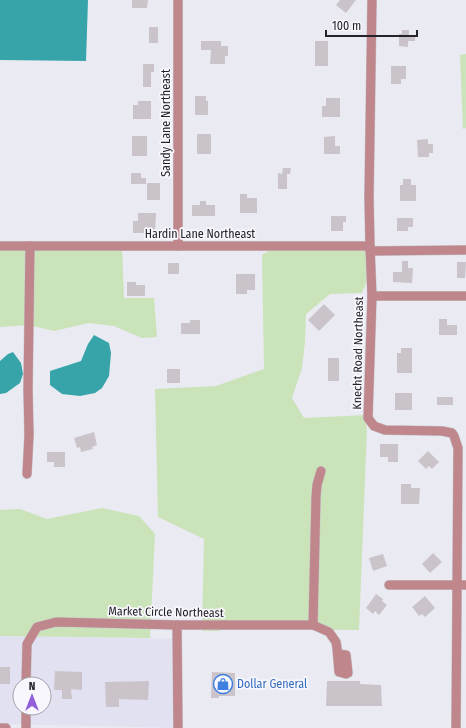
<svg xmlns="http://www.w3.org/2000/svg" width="466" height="728" viewBox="0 0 466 728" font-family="'Fira Sans Condensed',sans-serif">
	<rect width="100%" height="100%" fill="#eaeaf2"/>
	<path fill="#e2e1f1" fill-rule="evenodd" d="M0,636L181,639V728L0,724ZM20,684H44V708H20Z"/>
	<g fill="#cae3b9">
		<polygon points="466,54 466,128 463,129 460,55"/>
		<polygon points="0,244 122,246 124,298 154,298 157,337 142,338 114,326 89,323 54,331 29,325 0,327"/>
		<polygon points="270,250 365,250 369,276 362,293 330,294 306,314 305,342 302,368 292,398 304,418 365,415 367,429 359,630 253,629 221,624 220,631 202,631 204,539 158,517 155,389 216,386 264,369 262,255"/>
		<polygon points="102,508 139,516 155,534 150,638 0,636 0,510 20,509 47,519"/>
	</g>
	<g fill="#37a4aa">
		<polygon points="0,0 88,0 86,61 0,60"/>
		<polygon points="94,335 109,343 111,353 109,376 102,388 95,393 80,396 62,394 50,385 50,371 81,361 88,344"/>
		<polygon points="13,352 21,363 23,374 20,383 6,393 0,394 0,361 8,354"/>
	</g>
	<g fill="#cac4ca">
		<polygon points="132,0 148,0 147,8 132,8"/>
		<polygon points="340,0 356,0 346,13 336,5"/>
		<rect x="149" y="27" width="9" height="16"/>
		<polygon points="402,30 409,30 409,35 415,35 415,41 408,41 408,47 399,46 399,34 402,34"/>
		<polygon points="201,41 221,41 221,46 228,46 228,56 225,56 225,64 210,64 211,50 201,50"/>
		<rect x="315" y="41" width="13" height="25"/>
		<polygon points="143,64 154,64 154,72 151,72 151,87 143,87"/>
		<polygon points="391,66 406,66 406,79 401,79 401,84 391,84"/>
		<polygon points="195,96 206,96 206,101 208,101 208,115 195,115"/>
		<polygon points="326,98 340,98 340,117 322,117 322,106 326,106"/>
		<polygon points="138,101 151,101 151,119 133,119 133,105 138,105"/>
		<rect x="197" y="134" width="14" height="20"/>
		<rect x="132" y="136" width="15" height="20"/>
		<polygon points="335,136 335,146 340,146 340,154 324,154 324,137"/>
		<polygon points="428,139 428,144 433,144 433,153 429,153 429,157 418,157 417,140"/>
		<polygon points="283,168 291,168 290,174 287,174 287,189 278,189 278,173 282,174"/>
		<polygon points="131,173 141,173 141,178 146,178 146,184 131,184"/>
		<polygon points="403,179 411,179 411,185 416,185 416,201 400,201 400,185 403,185"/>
		<rect x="147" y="183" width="13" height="17"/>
		<polygon points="240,194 247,194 247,198 257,198 257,213 240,213"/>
		<polygon points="200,201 206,201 206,205 215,205 215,216 192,216 192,205 200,205"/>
		<polygon points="138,213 156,213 155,233 133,233 133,221 138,221"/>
		<polygon points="331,216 346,216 346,222 343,222 343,231 331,231"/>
		<polygon points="397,218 413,218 413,227 408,227 408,231 397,231"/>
		<polygon points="402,261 408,261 408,268 413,268 412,283 393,282 393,272 402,272"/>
		<polygon points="457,262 466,262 465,278 457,278"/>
		<rect x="168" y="263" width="11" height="11"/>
		<polygon points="236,274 255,274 255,290 247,290 247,294 236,294"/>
		<polygon points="127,282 136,282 136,285 145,285 145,296 127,296"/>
		<polygon points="324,304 335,315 319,331 308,320"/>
		<polygon points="439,319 447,319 447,325 457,325 457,335 439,335"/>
		<polygon points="190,320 200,320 200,334 181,334 181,323 190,323"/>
		<polygon points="401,348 412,348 412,373 397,373 397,353 401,353"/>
		<rect x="328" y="358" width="11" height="23"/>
		<rect x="167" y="369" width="13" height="14"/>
		<rect x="395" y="393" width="17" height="17"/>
		<rect x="437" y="397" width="16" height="8"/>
		<polygon points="94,432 97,445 92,447 93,449 81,452 80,447 77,448 74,438"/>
		<polygon points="380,444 398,444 398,462 388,462 388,457 380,457"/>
		<polygon points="428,451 439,462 432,469 429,466 426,469 418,461"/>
		<polygon points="47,452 65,452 65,467 54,467 54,462 47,462"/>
		<polygon points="401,484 411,484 411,488 420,488 419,504 401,504"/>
		<polygon points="433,553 442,562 430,573 422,564"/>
		<polygon points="383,554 387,566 373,571 369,558"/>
		<polygon points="376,594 383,599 382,601 387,605 379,615 375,611 373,614 366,608"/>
		<polygon points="425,596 435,608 425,617 422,614 419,616 412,607"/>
		<rect x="0" y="667" width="10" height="17"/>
		<polygon points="55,671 82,672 82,690 71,689 72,699 62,699 62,690 54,690"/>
		<polygon points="212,672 235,673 235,696 219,696 219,698 211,698"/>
		<polygon points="149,681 148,700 119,699 119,707 106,707 105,682"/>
		<polygon points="327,681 360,681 360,684 381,685 382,706 326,706"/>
	</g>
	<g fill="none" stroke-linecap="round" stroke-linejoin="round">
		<defs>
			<g id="minor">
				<polyline points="178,0 178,246"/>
				<polyline points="372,0 369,197 370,246 372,296 368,418 374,426 385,430 442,431 452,433 454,436 458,448 456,728"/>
				<polyline points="0,246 370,246"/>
				<polyline points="370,251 466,250"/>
				<polyline points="372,296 466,296"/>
				<polyline points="27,474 29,435 28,389 30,246"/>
				<polyline points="389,585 466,585"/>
				<polyline points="177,625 178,728"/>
				<polyline points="313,625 316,497 317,485 321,471"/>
				<polyline points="26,684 27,644 37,627 56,622 177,625 313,625 329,632 336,642 337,648 339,672 346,674 348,673 346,655 338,654"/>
				<polyline points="0,728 6,728"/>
				<polyline points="26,728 26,708"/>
			</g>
		</defs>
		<use href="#minor" stroke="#c6c6cd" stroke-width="10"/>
		<use href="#minor" stroke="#bf868c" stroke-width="9"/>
	</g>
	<defs>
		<symbol id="shop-ring" viewBox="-11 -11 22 22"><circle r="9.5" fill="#f8f7fe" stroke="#3f7fe0" stroke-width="1.5"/><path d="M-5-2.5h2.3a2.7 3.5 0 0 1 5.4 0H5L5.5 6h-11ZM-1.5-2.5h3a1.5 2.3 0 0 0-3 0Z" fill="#3f7fe0"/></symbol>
	</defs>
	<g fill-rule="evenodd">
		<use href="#shop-ring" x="212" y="673" width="22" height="22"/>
	</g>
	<g text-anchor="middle" stroke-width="3.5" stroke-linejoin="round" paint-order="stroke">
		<g font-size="12" fill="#242327" stroke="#f8f7fe">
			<text transform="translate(166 123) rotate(-90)" y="4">Sandy Lane Northeast</text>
			<text x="200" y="238">Hardin Lane Northeast</text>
			<text transform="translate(358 353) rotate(-89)" y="4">Knecht Road Northeast</text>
			<text transform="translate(166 612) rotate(1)" y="4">Market Circle Northeast</text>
		</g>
		<g font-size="12" fill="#366cbe" stroke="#f8f7fe" text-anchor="start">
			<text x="237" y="688">Dollar General</text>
		</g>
	</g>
	<g transform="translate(32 696)"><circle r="19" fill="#f8f7fe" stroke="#a3a2a8"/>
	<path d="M0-3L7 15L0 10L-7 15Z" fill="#915fd9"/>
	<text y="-6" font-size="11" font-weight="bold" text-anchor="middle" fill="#242327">N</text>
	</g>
	<path d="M326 30v6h91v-6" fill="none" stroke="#242327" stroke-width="2"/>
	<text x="332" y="30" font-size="12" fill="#242327" stroke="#f8f7fe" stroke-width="3" paint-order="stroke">100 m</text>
</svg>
